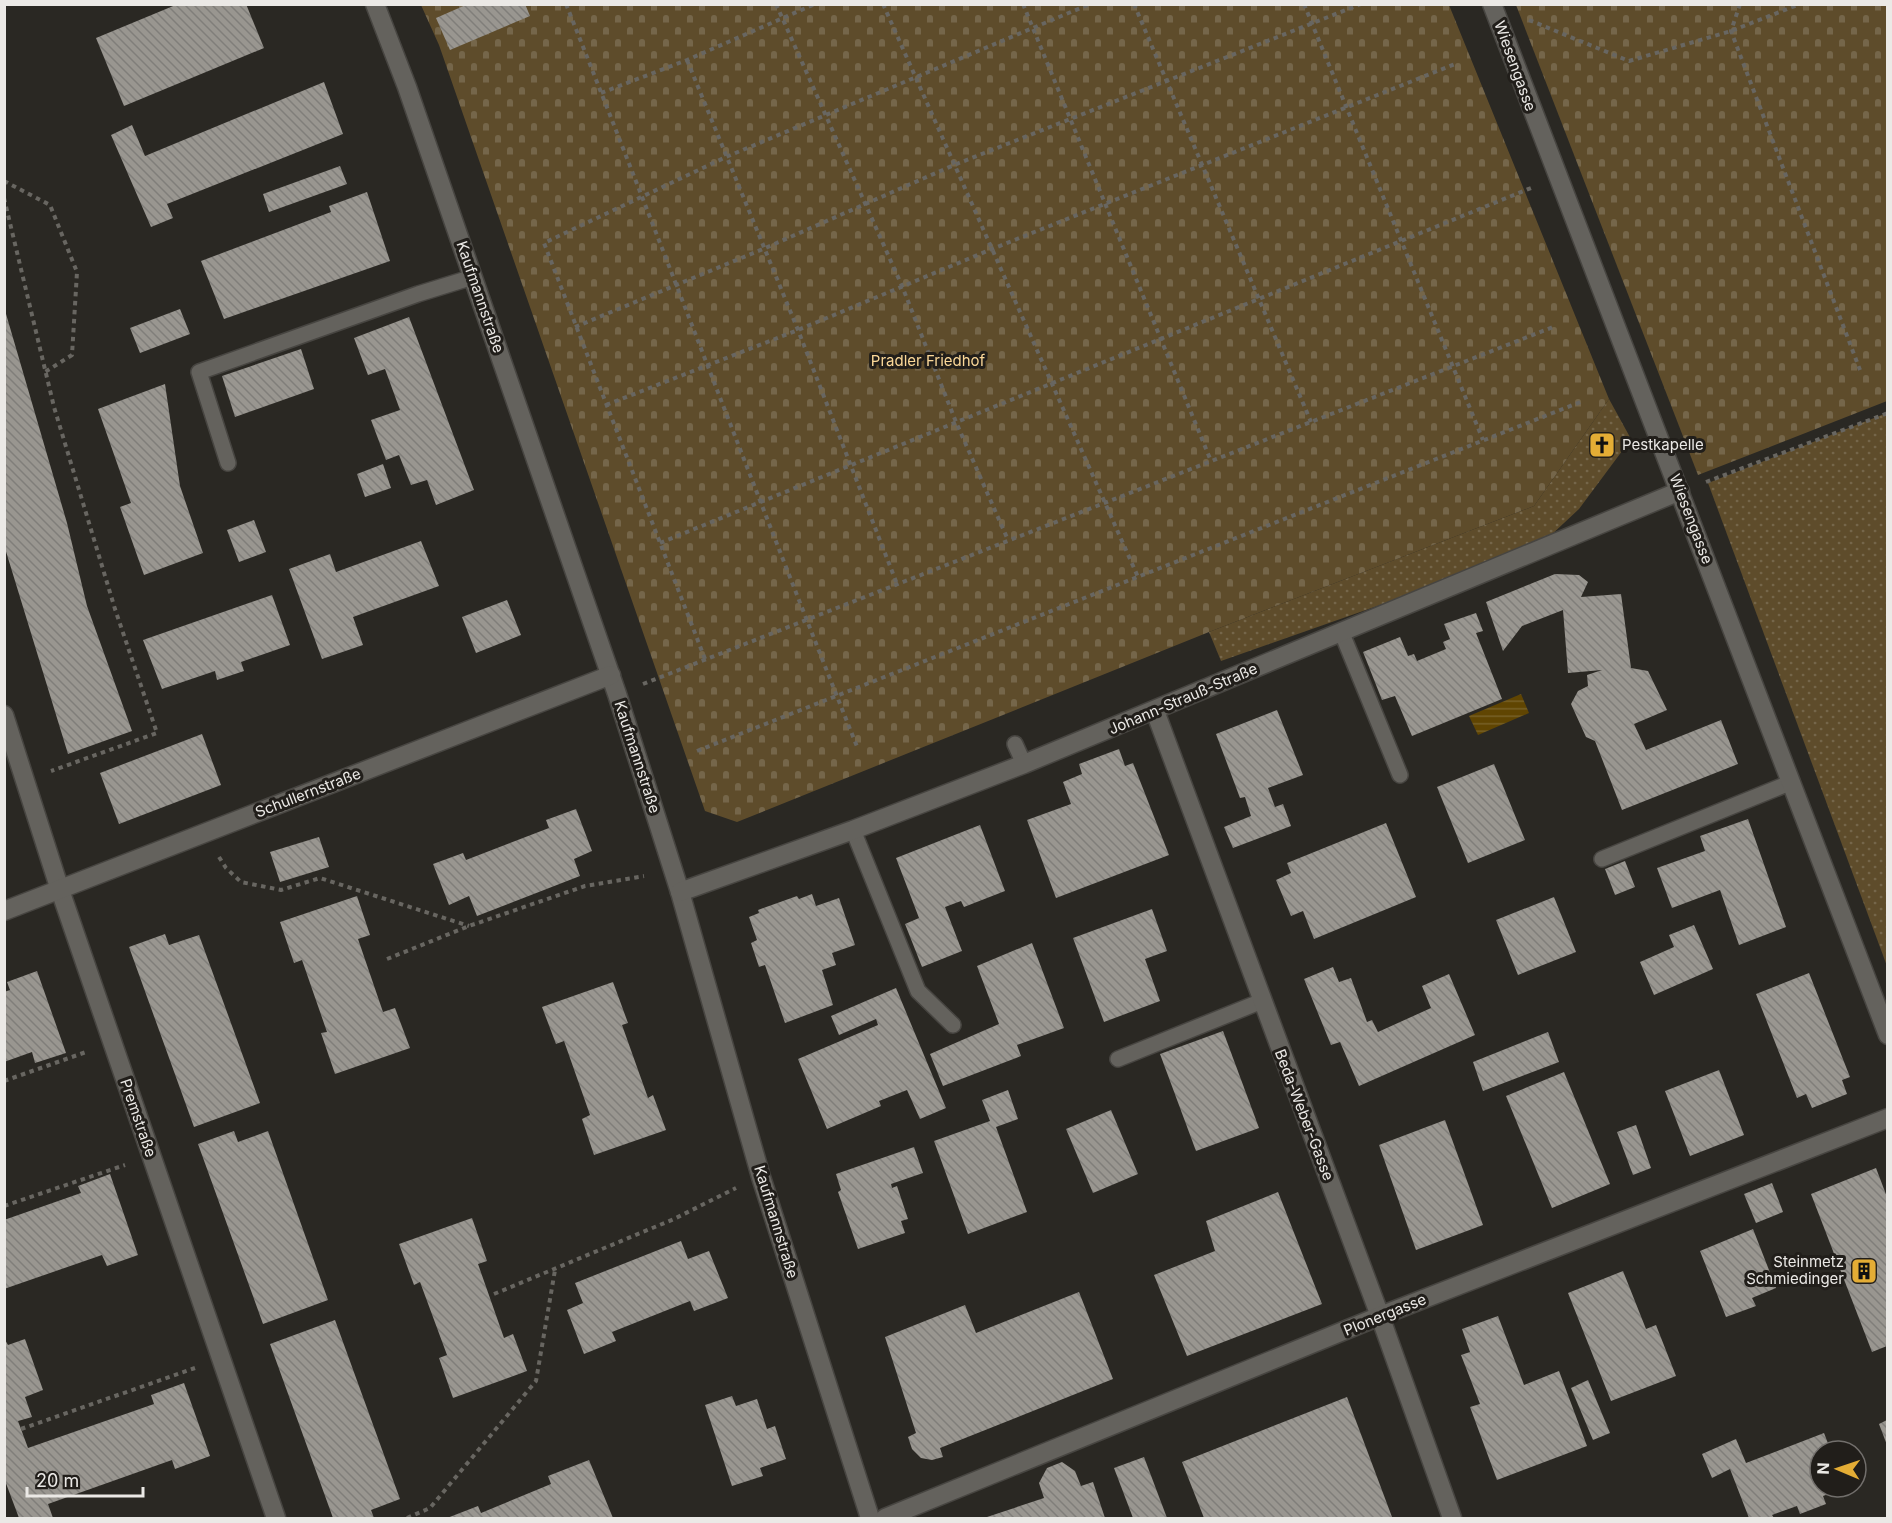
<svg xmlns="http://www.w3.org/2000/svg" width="1892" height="1523" viewBox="0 0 1892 1523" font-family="Inter,sans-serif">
	<defs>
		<pattern id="grass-dots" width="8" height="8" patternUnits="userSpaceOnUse" patternTransform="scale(1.5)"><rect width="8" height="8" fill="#5e4c2b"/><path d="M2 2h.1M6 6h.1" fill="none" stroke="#75664a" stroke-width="1.8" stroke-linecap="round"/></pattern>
		<pattern id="cemetery-stones" width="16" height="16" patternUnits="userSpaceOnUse" patternTransform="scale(1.5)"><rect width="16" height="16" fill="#5e4c2b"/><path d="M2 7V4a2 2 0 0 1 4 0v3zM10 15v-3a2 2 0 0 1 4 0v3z" fill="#75664a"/></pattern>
		<pattern id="water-rules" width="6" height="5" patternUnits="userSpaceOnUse" patternTransform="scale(1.5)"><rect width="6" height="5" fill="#604502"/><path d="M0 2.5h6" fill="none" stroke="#776027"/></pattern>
		<pattern id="building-back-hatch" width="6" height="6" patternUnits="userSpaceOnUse" patternTransform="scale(1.5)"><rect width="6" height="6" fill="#999690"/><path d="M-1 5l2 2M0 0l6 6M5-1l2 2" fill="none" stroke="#807e7a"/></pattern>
	</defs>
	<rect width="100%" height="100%" fill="#2a2823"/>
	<g fill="url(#grass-dots)">
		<polygon points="1609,399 1631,439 1579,509 1534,551 1221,661 1209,632 1534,506"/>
		<polygon points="1887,413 1887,966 1708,483"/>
	</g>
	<g fill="url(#cemetery-stones)">
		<polygon points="421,5 1449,5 1609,399 1534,506 1209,632 737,822 705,811 439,45"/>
		<polygon points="1516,5 1887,5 1887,401 1698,475"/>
	</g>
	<polygon fill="url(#water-rules)" points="1521,694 1529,713 1478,735 1469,716"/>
	<g fill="url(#building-back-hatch)">
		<polygon points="178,4 246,4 264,48 124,106 96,38"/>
		<polygon points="468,4 525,4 530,16 450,50 436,18"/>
		<polygon points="324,82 343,134 167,204 173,218 151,227 111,135 132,125 145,156"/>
		<polygon points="340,166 347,184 269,212 263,194"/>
		<polygon points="367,192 390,261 224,319 201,261 331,212 329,206"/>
		<polygon points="4,307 67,523 87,606 132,731 68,754 4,545"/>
		<polygon points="180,309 190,334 140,353 130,328"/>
		<polygon points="409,317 474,490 436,505 427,480 411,485 399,455 386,460 371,420 400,410 385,369 368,375 354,338"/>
		<polygon points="301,349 314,389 235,417 222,376"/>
		<polygon points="165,384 180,486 203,553 144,575 120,507 131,503 98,409"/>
		<polygon points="383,464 391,488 365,497 357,474"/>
		<polygon points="254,520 266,552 239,562 227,530"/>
		<polygon points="421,541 439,586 353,617 363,645 322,659 289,569 330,554 336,572"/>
		<polygon points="1555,574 1579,575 1588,582 1581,597 1621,594 1631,668 1648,671 1667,710 1634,724 1646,750 1721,720 1738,764 1622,810 1595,741 1586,737 1571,704 1578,691 1588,686 1587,675 1602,670 1568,673 1563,610 1522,626 1503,651 1486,602"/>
		<polygon points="272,595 290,645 241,662 244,671 217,680 215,671 162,689 143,640"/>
		<polygon points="507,600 521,635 476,653 462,617"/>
		<polygon points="1476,613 1483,631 1476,633 1502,699 1412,736 1395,696 1382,700 1363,652 1400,637 1408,656 1414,654 1417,661 1446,649 1443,642 1450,639 1444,624"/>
		<polygon points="1277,710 1303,775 1268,788 1275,807 1283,804 1291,826 1233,848 1224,827 1251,816 1245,797 1240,798 1216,734"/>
		<polygon points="202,734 221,785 119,824 100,773"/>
		<polygon points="1119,749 1125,766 1133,763 1169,855 1056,898 1027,820 1071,804 1063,782 1082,774 1079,764"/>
		<polygon points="1494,764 1525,840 1468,863 1437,787"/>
		<polygon points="576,809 592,851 574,859 580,876 477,916 469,896 449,905 433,864 463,853 466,860 549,828 546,820"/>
		<polygon points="1748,819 1786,927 1739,945 1720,890 1672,908 1657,868 1705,851 1700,836"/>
		<polygon points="1386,823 1416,897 1314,939 1303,911 1291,916 1276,880 1291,873 1287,863"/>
		<polygon points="980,825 1005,891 964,907 961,901 945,907 962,951 922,967 905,924 919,918 896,858"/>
		<polygon points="319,837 329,867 280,882 270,852"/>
		<polygon points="1625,861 1635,887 1615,895 1605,869"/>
		<polygon points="812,894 816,906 839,898 855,945 832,953 836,965 822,970 833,1005 785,1023 765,965 759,967 751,943 757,940 749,917 759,913 758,910 797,896 799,899"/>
		<polygon points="357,896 370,935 358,939 383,1012 395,1008 410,1048 335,1074 321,1033 327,1032 302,960 294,963 280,922"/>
		<polygon points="1554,897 1576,952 1518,975 1496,920"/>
		<polygon points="1152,909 1167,951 1145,959 1160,1001 1104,1022 1073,938"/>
		<polygon points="1694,925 1713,969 1654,995 1640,962 1674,947 1669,935"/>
		<polygon points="165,934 169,945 199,935 260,1103 194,1127 129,947"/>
		<polygon points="1032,943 1064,1028 1017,1045 1021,1056 943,1086 930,1054 999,1024 977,966"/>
		<polygon points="1333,967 1339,982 1351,978 1367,1022 1372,1020 1378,1032 1431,1008 1422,986 1449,974 1475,1035 1359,1086 1340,1042 1331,1045 1304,979"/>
		<polygon points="37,971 66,1053 35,1063 32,1052 4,1062 4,992 10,990 7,982"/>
		<polygon points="1809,973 1850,1077 1842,1080 1847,1094 1812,1108 1806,1094 1797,1098 1756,994"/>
		<polygon points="613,982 628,1023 622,1025 648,1098 653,1095 666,1130 594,1155 582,1119 590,1115 564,1041 556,1044 542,1007"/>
		<polygon points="896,988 946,1108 920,1119 907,1090 879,1101 881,1106 827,1129 798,1059 878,1025 876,1019 839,1035 831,1016"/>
		<polygon points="1223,1031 1259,1128 1196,1151 1160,1054"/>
		<polygon points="1548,1032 1559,1062 1483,1091 1473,1062"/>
		<polygon points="1719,1070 1744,1135 1690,1156 1665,1091"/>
		<polygon points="1564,1072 1610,1184 1552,1208 1506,1096"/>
		<polygon points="1008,1090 1018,1119 996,1127 1027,1212 968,1234 934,1141 990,1121 982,1100"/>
		<polygon points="1111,1110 1138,1174 1093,1193 1066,1129"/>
		<polygon points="1445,1120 1483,1225 1416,1250 1379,1145"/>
		<polygon points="1636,1125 1651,1168 1633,1175 1617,1132"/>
		<polygon points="234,1131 238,1142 268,1131 328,1300 263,1324 198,1144"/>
		<polygon points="914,1147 923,1173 891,1184 892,1188 897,1186 908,1219 901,1221 905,1233 858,1249 838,1192 841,1190 836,1174"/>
		<polygon points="1876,1168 1887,1197 1887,1346 1872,1352 1811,1194"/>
		<polygon points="110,1174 138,1255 107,1266 102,1255 4,1289 4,1220 81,1193 78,1186"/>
		<polygon points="1772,1183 1783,1212 1756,1223 1744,1194"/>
		<polygon points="1278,1192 1322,1304 1187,1356 1154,1275 1215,1251 1206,1221"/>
		<polygon points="472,1218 487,1261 478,1264 504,1338 513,1334 527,1371 453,1398 439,1358 447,1355 420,1282 414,1285 399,1244"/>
		<polygon points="1753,1229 1776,1288 1752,1298 1756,1306 1726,1317 1700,1251"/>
		<polygon points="681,1241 688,1259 709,1251 728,1298 694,1311 690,1301 612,1332 616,1341 584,1354 567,1310 583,1303 575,1283"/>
		<polygon points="1623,1271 1646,1329 1656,1325 1676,1376 1611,1401 1568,1293"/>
		<polygon points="1079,1292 1113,1379 940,1448 943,1457 932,1460 921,1458 912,1449 908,1437 916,1433 885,1337 965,1305 976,1333"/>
		<polygon points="1498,1316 1524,1385 1559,1371 1587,1446 1497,1480 1470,1407 1480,1404 1461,1355 1470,1352 1462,1329"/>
		<polygon points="335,1320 400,1499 371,1510 374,1518 333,1518 270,1344"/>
		<polygon points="4,1338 8,1345 25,1339 43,1390 25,1397 32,1417 18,1421 28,1448 154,1404 151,1395 184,1383 210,1456 175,1469 172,1460 48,1504 53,1518 19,1518 4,1478"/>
		<polygon points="1588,1380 1610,1433 1593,1440 1571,1388"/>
		<polygon points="732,1396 736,1406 757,1399 767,1429 775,1426 786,1459 760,1468 763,1476 732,1486 705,1405"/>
		<polygon points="1347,1397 1392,1517 1204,1518 1182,1462"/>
		<polygon points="1887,1420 1887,1445 1879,1424"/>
		<polygon points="1824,1433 1831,1451 1820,1451 1820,1487 1847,1487 1823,1496 1826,1504 1800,1514 1797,1506 1772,1515 1774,1518 1749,1518 1730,1469 1712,1478 1702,1454 1736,1439 1746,1463"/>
		<polygon points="1144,1457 1167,1518 1133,1518 1114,1468"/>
		<polygon points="589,1460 613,1518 447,1518 478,1506 481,1513 551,1484 548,1476"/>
		<polygon points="1062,1462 1075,1471 1081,1486 1093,1482 1105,1518 984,1518 1044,1498 1039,1483 1047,1468"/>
	</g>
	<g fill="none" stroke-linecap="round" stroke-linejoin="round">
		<defs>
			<g id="lane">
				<polyline points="228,463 199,372 418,294 473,277"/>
				<polyline points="1341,631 1400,775"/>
				<polyline points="1015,744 1024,764"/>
				<polyline points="853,830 918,991 953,1025"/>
				<polyline points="1602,859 1792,782"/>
				<polyline points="1118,1059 1262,1001"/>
			</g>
			<g id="street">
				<polyline points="375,4 407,87 617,694 680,892 761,1177 870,1518"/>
				<polyline points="1492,4 1888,1035"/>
				<polyline points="1155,711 1380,1316 1452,1518"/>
				<polyline points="4,715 60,890 276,1518"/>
				<polyline points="680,892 853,830 1024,764 1680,491"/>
				<polyline points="4,911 611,675"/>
				<polyline points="885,1518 1380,1316 1888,1118"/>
			</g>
		</defs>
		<use href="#lane" stroke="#474541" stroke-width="18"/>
		<use href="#street" stroke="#474541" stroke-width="21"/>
		<g stroke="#686661" stroke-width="4" stroke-dasharray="4.5 4.5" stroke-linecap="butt">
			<path d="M566,4C665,252 759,502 858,749"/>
			<polyline points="776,4 902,286 956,422 1008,540"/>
			<polyline points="883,4 1138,577"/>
			<polyline points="1023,4 1211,461"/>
			<polyline points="1134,4 1311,422"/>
			<polyline points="1304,4 1483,440"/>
			<polyline points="1740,4 1731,31 1860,370"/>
			<polyline points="1529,20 1629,61 1731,31 1800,4"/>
			<polyline points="687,60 798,330 897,584"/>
			<polyline points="601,93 687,60 815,4"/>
			<polyline points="4,181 50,205 77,272 72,355 45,372"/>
			<polyline points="4,198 54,407 115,609 157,733 51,771"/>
			<polyline points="575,327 763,249 954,165 1361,4"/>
			<polyline points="606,405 798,330 992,249 1455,64"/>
			<polyline points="1706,482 1888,413"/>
			<polyline points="660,543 1531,188"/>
			<polyline points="705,659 544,243 726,157 1090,4"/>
			<polyline points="643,684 1553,327"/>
			<polyline points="697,751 1583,401"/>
			<polyline points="219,857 226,868 241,882 281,890 320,878 469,926"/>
			<polyline points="387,959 469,926 585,886 644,876"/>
			<polyline points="4,1081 86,1052"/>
			<polyline points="4,1206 125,1165"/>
			<polyline points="494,1294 674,1219 736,1188"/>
			<polyline points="21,1429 195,1368"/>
			<polyline points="407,1518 430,1508 536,1381 555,1270"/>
		</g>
		<use href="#lane" stroke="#64625d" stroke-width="15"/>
		<use href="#street" stroke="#64625d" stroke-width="18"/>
	</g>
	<defs>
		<symbol id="church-square" viewBox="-11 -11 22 22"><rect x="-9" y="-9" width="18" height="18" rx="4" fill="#e4ad35" stroke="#211e1a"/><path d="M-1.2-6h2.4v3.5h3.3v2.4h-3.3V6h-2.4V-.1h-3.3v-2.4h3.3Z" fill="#111"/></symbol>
		<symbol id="building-square" viewBox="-11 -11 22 22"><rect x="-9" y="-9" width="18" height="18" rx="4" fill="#e4ad35" stroke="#211e1a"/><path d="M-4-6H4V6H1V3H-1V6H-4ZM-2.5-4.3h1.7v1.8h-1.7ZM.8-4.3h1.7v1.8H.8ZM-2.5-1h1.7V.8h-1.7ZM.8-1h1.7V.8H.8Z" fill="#111"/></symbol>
	</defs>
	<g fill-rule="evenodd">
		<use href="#church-square" x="1587" y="430" width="30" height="30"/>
		<use href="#building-square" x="1849" y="1256" width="30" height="30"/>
	</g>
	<g text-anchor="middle" stroke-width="6" stroke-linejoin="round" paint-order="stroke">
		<g font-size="15" fill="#ebe9e6" stroke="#211e1a">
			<text transform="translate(1515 66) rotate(70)" y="5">Wiesengasse</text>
			<text transform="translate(480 297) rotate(71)" y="5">Kaufmannstraße</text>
			<text transform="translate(1691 519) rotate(69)" y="5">Wiesengasse</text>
			<text transform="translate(1183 699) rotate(-23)" y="5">Johann-Strauß-Straße</text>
			<text transform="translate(637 757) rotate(72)" y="5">Kaufmannstraße</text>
			<text transform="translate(308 793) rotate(-21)" y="5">Schullernstraße</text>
			<text transform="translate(1304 1115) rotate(69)" y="5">Beda-Weber-Gasse</text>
			<text transform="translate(138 1118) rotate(71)" y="5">Premstraße</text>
			<text transform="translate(776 1222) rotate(73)" y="5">Kaufmannstraße</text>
			<text transform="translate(1385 1315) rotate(-22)" y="5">Plonergasse</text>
		</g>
		<g font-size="15" fill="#fbd898" stroke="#211e1a">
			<text x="928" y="366">Pradler Friedhof</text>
		</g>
		<g font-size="15" fill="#ebe9e6" stroke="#211e1a" text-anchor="start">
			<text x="1622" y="450">Pestkapelle</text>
			<text x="1844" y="1267" text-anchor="end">Steinmetz<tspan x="1844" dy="17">Schmiedinger</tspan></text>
		</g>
	</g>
	<rect width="1892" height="1523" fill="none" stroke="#ebe9e6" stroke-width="12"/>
	<g transform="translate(1838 1469) rotate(272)"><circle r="28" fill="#211e1a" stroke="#726f6c" stroke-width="1.5"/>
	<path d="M0-4.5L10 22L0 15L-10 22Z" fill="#e4ad35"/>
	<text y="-9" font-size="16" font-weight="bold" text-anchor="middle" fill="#ebe9e6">N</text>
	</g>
	<path d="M27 1487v9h116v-9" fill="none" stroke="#ebe9e6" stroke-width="3"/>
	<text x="36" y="1487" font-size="18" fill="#ebe9e6" stroke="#211e1a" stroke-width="4.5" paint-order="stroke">20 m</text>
</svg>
